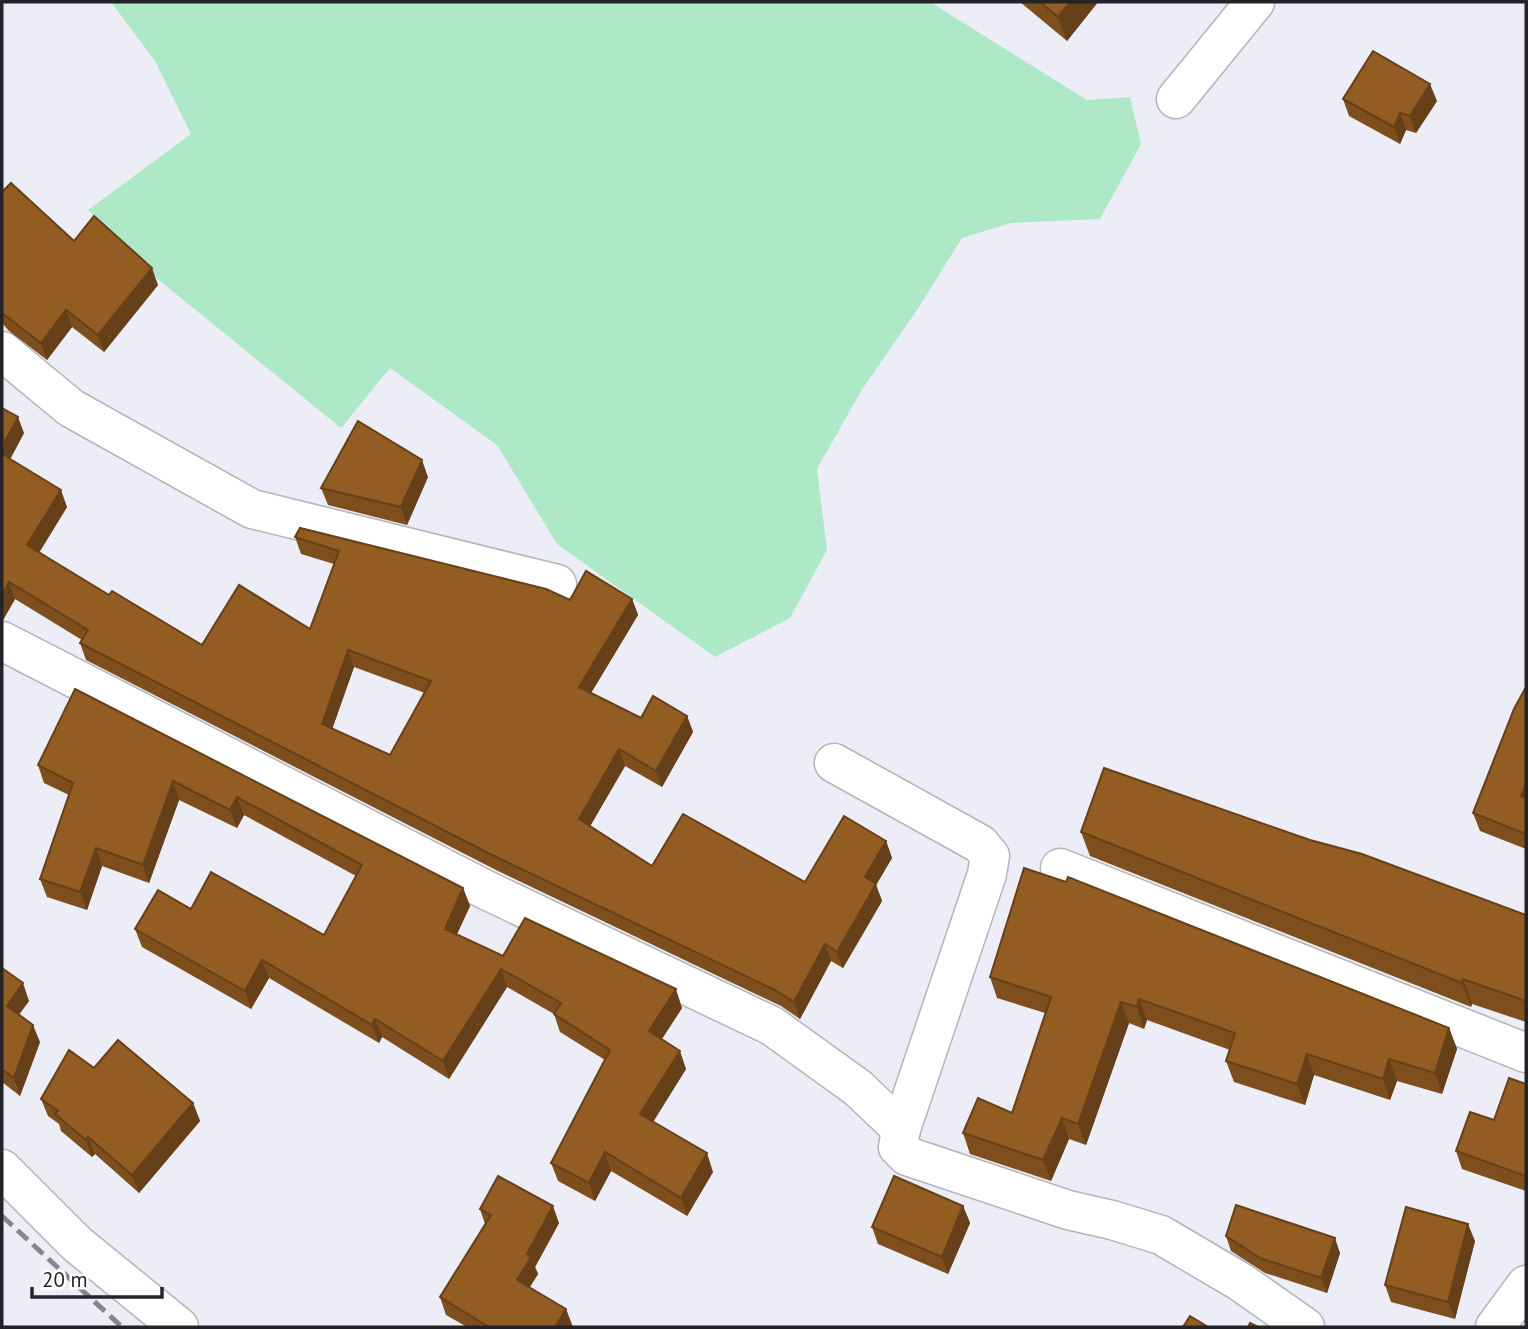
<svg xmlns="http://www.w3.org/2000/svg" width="1528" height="1329" viewBox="0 0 1528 1329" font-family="'PT Sans',sans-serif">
	<rect width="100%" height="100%" fill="#ecedf6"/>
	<polygon fill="#aee9c7" points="111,2 930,2 1087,100 1130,97 1141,144 1100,219 1011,223 962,238 919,307 861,391 817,469 827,550 790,618 715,657 557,544 497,445 390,368 341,428 160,281 88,210 191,134 155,61"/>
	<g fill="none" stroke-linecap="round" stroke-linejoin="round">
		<defs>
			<g id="minor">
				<polyline points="1176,99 1255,2"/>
				<polyline points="2,351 71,408 252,509 557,584"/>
				<polyline points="2,641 486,890 772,1026 858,1088 901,1129 898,1147 907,1156 1068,1210 1112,1220 1161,1235 1239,1281 1305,1327"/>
				<polyline points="834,763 980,844 990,856 987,874 901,1129"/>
				<polyline points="1060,868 1526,1053"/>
				<polyline points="2,1169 77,1244 179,1327"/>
				<polyline points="1495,1327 1526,1285"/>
			</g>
		</defs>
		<use href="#minor" stroke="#b3b4bc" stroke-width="41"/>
		<use href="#minor" stroke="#fff" stroke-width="38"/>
		<polyline stroke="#86878d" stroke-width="5" stroke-dasharray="14 7" stroke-linecap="butt" points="2,1216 122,1327"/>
	</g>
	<g fill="#7e4f1d" fill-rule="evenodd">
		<polygon points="1020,2 1098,2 1067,41"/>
		<polygon points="1343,99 1437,101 1416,133 1406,130 1400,144 1349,116"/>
		<polygon points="2,192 74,241 158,285 104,352 72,327 47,360 9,331 2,323"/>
		<path d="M2,408L24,433L10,459L67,507L39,553L109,595L202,645L310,629L334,564L301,554L295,537L570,600L632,599L638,615L591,693L641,718L687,716L693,732L662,787L625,766L590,826L652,866L805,882L886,841L892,858L876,885L882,901L843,968L831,961L800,1019L781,1006L496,870L86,660L80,643L82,640L15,599L3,620H2ZM354,667L425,693L390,755L332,729Z"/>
		<polygon points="428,477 407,525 328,505 321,488"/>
		<polygon points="1526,687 1526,849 1480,831 1473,813"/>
		<polygon points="75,689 463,888 470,906 457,934 503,956 682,1008 662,1039 686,1069 653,1121 713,1172 687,1216 611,1171 595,1201 558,1181 551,1163 605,1060 560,1032 554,1014 507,987 449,1079 382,1037 379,1043 269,978 251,1009 142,947 135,929 191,909 324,935 356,876 244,815 237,828 179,800 149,883 102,866 87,910 47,897 40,879 69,795 44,783 38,765"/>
		<polygon points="1081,832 1526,915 1526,1022 1472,1004 1471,1007 1090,856"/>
		<polygon points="2,968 29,1001 19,1014 40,1042 20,1096 2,1082"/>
		<polygon points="990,977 1449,1028 1457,1049 1442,1094 1397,1081 1390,1100 1314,1075 1305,1105 1234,1082 1226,1061 1230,1050 1147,1020 1144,1029 1129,1023 1086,1145 1069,1139 1051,1181 970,1154 963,1133 1012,1113 1045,1013 997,998"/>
		<polygon points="94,1068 193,1103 200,1121 139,1193 95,1154 92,1157 61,1131 59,1124 48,1116 41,1099"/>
		<polygon points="1526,1084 1526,1191 1462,1169 1456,1151 1494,1120"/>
		<polygon points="963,1206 970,1223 948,1274 878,1244 872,1227"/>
		<polygon points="480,1209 559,1223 535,1267 538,1274 530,1287 566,1309 572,1327 467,1327 446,1315 440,1297 485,1224"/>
		<polygon points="1226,1236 1340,1253 1327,1293 1265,1273 1231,1251"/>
		<polygon points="1475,1241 1455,1319 1391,1302 1385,1285"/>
	</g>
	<g fill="#664018">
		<polygon points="1070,2 1098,2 1067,41 1058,17"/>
		<polygon points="1430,84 1437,101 1416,133 1410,116"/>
		<polygon points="1400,113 1406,130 1400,144 1394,127"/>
		<polygon points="152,268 158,285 104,352 98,335"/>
		<polygon points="66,310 72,327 47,360 41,343"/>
		<polygon points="18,417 24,433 5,469 2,460 2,447"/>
		<polygon points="422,460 428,477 407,525 401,507"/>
		<polygon points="61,490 67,507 33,562 27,545"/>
		<polygon points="9,582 15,599 3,620 2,615 2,595"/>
		<polygon points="632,599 638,615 585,703 579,687"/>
		<polygon points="348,650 354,667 328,741 322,724"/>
		<polygon points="687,716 693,732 662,787 656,771"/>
		<polygon points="619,749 625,766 585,835 579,819"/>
		<polygon points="173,781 179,800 149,883 143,865"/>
		<polygon points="1526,784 1526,809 1521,796"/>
		<polygon points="237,797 244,815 237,828 230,810"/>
		<polygon points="886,841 892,858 876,885 882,901 843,968 837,952 865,877"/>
		<polygon points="96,848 102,866 87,910 80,892"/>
		<polygon points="463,888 470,906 451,947 445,929"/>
		<polygon points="825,944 831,961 800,1019 794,1002"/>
		<polygon points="262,960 269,978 251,1009 245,991"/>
		<polygon points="501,969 507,987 449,1079 443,1061"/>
		<polygon points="1463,979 1472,1004 1471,1007 1462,983"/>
		<polygon points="23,983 29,1001 13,1023 7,1006"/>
		<polygon points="676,989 682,1008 655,1049 649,1031"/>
		<polygon points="1139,999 1147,1020 1144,1029 1137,1007"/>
		<polygon points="1121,1002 1129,1023 1086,1145 1078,1124"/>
		<polygon points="375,1019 382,1037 379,1043 372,1025"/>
		<polygon points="33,1025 40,1042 20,1096 14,1078"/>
		<polygon points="1449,1028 1457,1049 1442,1094 1435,1073"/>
		<polygon points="680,1051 686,1069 647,1132 640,1114"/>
		<polygon points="1307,1054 1314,1075 1305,1105 1297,1084"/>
		<polygon points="1389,1059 1397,1081 1390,1100 1383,1079"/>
		<polygon points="193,1103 200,1121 139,1193 132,1175"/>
		<polygon points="1062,1118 1069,1139 1051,1181 1043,1160"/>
		<polygon points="88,1137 95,1154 92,1157 86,1140"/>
		<polygon points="605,1152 611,1171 595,1201 589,1183"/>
		<polygon points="707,1153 713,1172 687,1216 681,1198"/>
		<polygon points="553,1206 559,1223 535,1267 538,1274 523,1297 517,1280 527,1254"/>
		<polygon points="963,1206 970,1223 948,1274 942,1257"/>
		<polygon points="1468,1224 1475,1241 1455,1319 1448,1302"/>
		<polygon points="1335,1238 1340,1253 1327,1293 1321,1278"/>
		<polygon points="566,1309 573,1327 555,1327"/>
	</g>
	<g fill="#925c22" stroke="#664018" stroke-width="2" fill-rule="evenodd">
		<polygon points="1040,2 1070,2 1058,17"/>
		<polygon points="1373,51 1430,84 1410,116 1400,113 1394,127 1343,99"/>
		<polygon points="11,183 74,241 94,216 152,268 98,335 66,310 41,343 2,313 2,192"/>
		<polygon points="2,408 18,417 2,447"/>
		<polygon points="358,421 422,460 401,507 321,488"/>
		<path d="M2,454L61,490L27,545L109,595L112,591L202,645L239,585L310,629L339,551L295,537L300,528L546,589L570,600L586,571L632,599L579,687L641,718L653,696L687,716L656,771L619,749L579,819L652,866L683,814L805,882L844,816L886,841L865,877L876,884L837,952L825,944L794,1002L775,990L490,854L80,643L88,630L9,582L2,595ZM348,650L431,681L390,755L322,724Z"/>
		<polygon points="1526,687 1526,784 1521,796 1526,798 1526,834 1473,813 1514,709"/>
		<polygon points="75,689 463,888 445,929 503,956 525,918 676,989 649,1031 680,1051 640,1114 707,1153 681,1198 605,1152 589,1183 551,1163 610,1050 554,1014 561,1003 501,969 443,1061 375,1019 372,1025 262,960 245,991 135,929 158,890 191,909 211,872 324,935 362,865 237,797 230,810 173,781 143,865 96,848 80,892 40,879 73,783 38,765"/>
		<polygon points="1104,768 1310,840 1362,854 1526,915 1526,1001 1463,979 1462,983 1081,832"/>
		<polygon points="1024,868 1066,882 1068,877 1449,1028 1435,1073 1389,1059 1383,1079 1307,1054 1297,1084 1226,1061 1235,1033 1139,999 1137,1007 1121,1002 1078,1124 1062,1118 1043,1160 963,1133 978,1098 1012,1113 1051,997 990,977"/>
		<polygon points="2,968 23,983 7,1006 33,1025 14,1078 2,1069"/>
		<polygon points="118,1040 193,1103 132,1175 88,1137 86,1140 55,1114 58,1111 41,1099 69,1050 94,1068"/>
		<polygon points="1509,1078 1526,1084 1526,1176 1456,1151 1470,1112 1494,1120"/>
		<polygon points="498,1176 553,1206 527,1254 531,1257 517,1280 566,1309 555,1327 489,1327 440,1297 491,1215 480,1209"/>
		<polygon points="894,1176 963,1206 942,1257 872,1227"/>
		<polygon points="1236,1205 1335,1238 1321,1278 1260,1258 1226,1236"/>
		<polygon points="1406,1207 1468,1224 1448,1302 1385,1285"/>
		<polygon points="1190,1316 1208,1327 1183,1327"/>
		<polygon points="1250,1323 1258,1327 1248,1327"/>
	</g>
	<rect width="1528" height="1329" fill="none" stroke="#242428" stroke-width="7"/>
	<path d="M32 1287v10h130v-10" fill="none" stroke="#242428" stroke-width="3.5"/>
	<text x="42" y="1287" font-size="21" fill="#242428" stroke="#ffffff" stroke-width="5" paint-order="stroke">20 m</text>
</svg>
